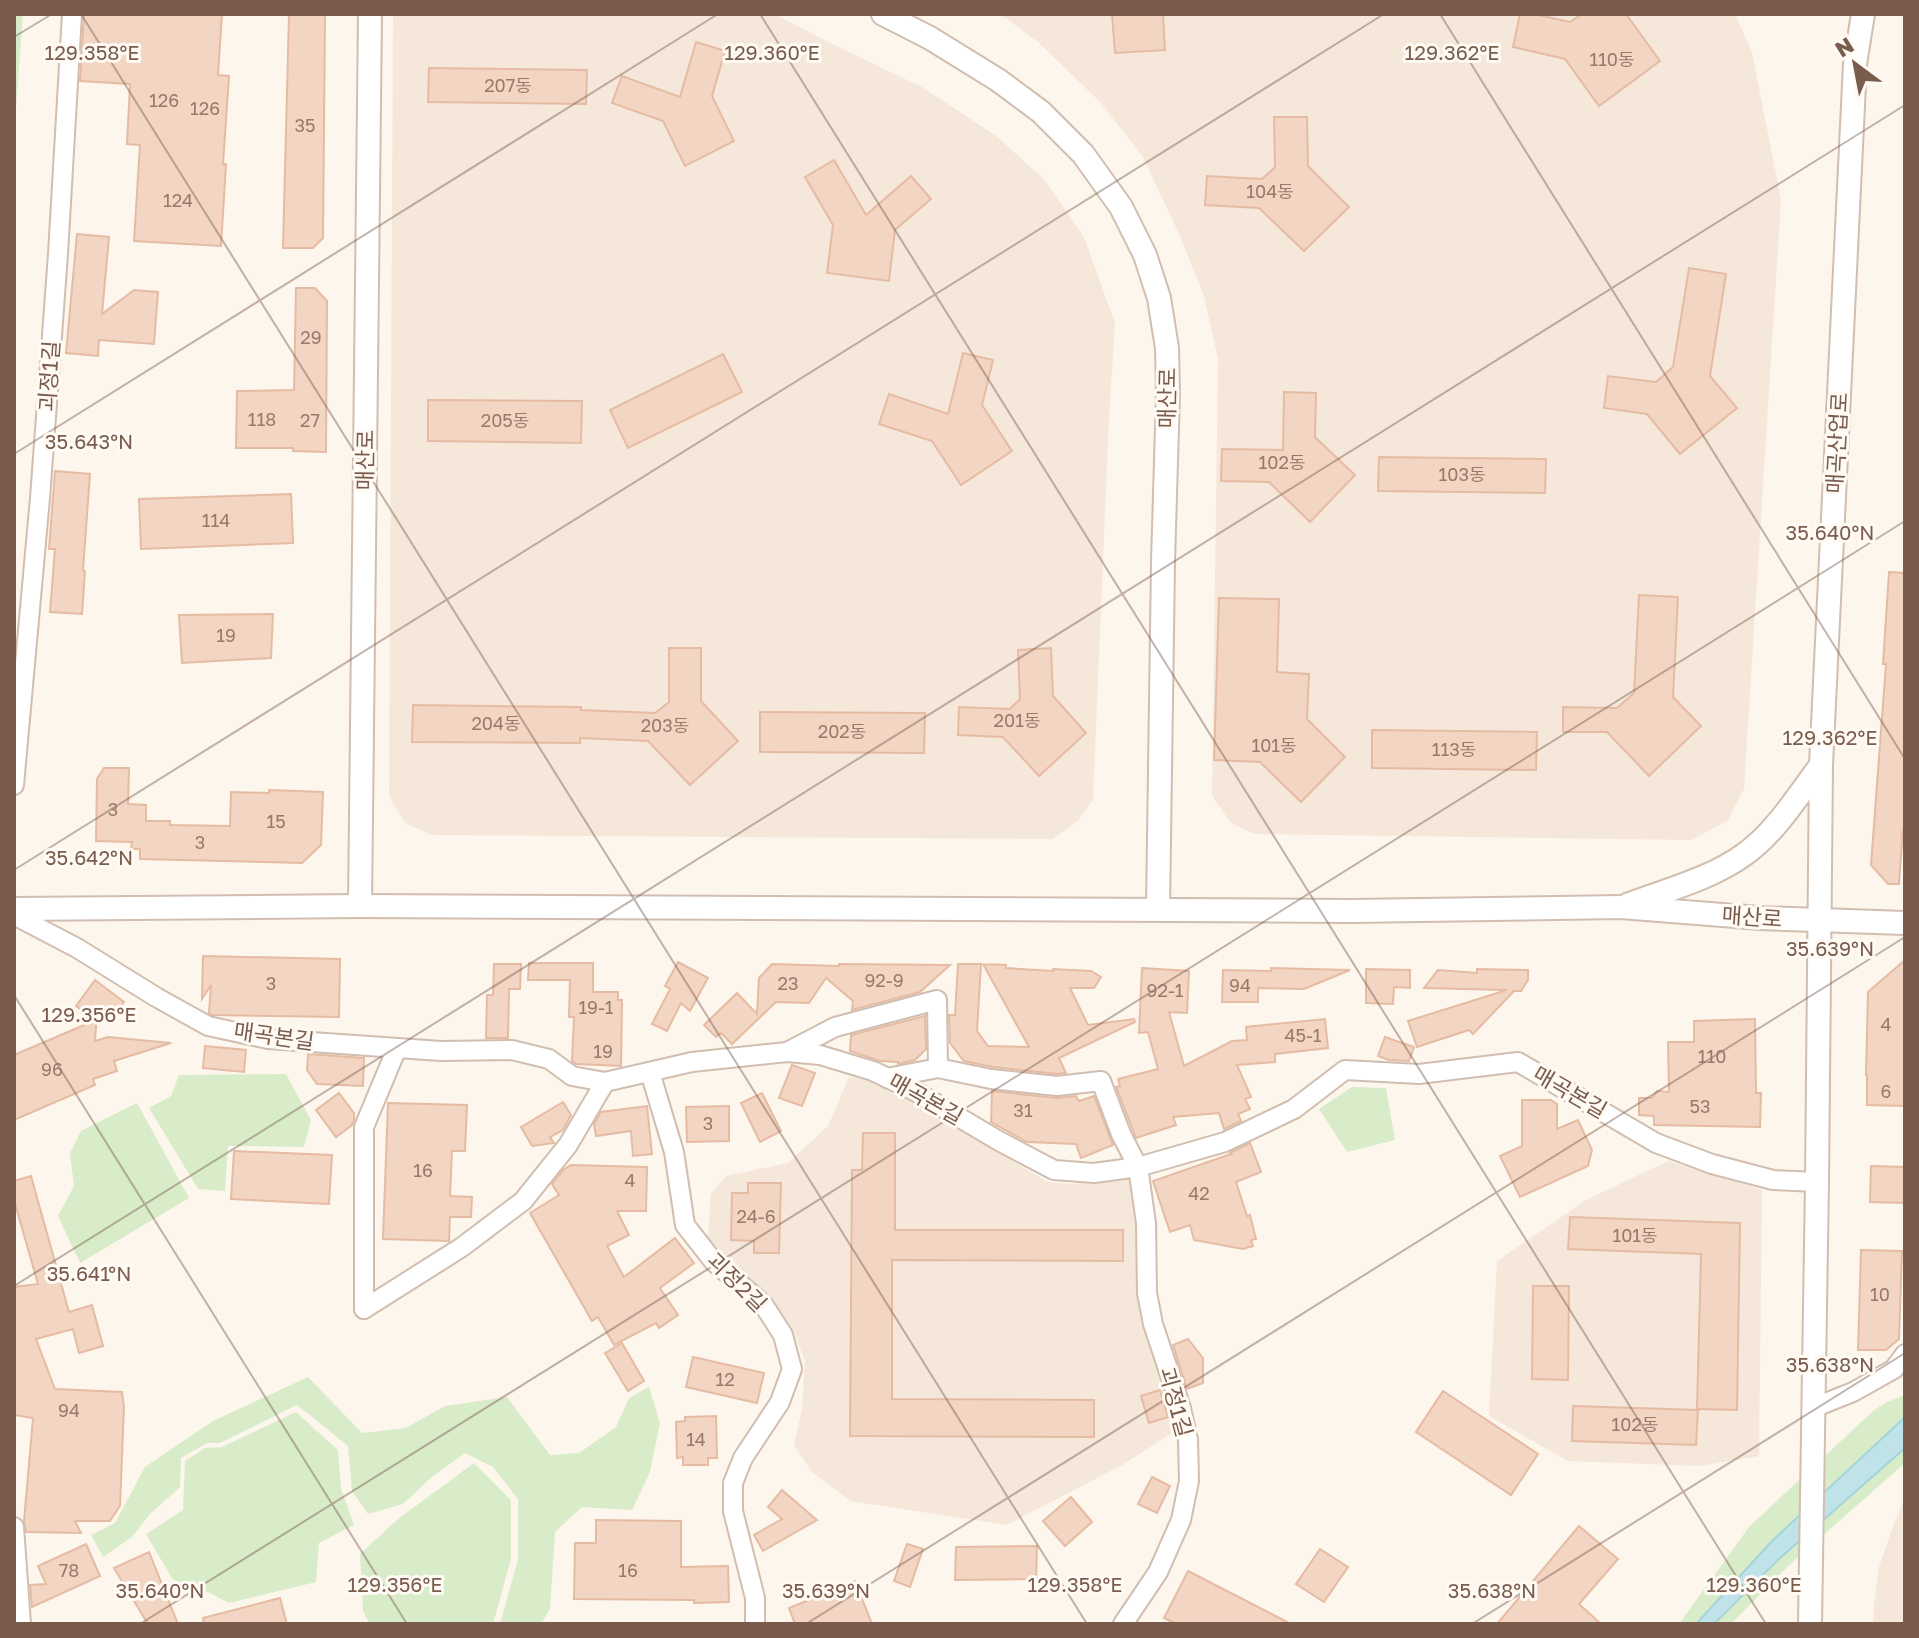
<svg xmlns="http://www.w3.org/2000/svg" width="1919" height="1638" viewBox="0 0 1919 1638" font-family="'Golos Text','Noto Sans KR',sans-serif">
	<rect width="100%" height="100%" fill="#fdf6ec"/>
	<g fill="#f5e8da">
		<polygon points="393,14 775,14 826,41 922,87 996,136 1045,180 1084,237 1115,323 1109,418 1093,799 1078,821 1052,839 432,835 405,823 389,796"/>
		<polygon points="1000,14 1735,14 1752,52 1781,200 1744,789 1728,820 1692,840 1255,834 1231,823 1212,796 1218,359 1204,296 1179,234 1143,157 1101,103 1038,42"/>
		<polygon points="849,1077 878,1082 1048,1182 1071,1184 1103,1182 1127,1176 1135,1186 1141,1235 1137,1300 1147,1341 1164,1387 1175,1431 1124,1464 1007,1525 850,1501 812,1472 794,1445 802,1409 805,1361 792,1327 766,1294 708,1238 711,1194 726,1176 788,1163 828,1126"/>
		<polygon points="1668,1161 1762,1190 1759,1456 1700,1466 1568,1461 1489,1416 1497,1261 1586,1200"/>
		<polygon points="1905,1498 1905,1624 1873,1624 1874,1605 1879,1567 1892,1529"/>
	</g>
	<g fill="#d8ecc9">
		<polygon points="14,14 23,14 14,135"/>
		<polygon points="286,1074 311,1120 304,1147 228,1146 225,1191 198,1189 149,1108 171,1096 179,1075"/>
		<polygon points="1352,1087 1386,1088 1395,1140 1347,1152 1319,1109"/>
		<polygon points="137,1103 189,1198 80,1263 58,1216 74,1186 70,1153 81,1131"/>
		<polygon points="308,1377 362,1433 406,1428 445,1406 507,1397 550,1455 579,1453 616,1427 629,1398 649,1387 660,1423 650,1472 632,1510 582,1507 555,1532 550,1609 541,1624 500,1624 518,1559 518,1499 493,1467 465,1453 433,1476 403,1504 368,1514 352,1491 348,1446 297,1405 220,1443 207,1443 181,1458 180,1487 150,1514 132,1537 103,1557 91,1535 115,1523 145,1467 213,1421"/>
		<polygon points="1905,1395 1905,1417 1772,1541 1696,1624 1679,1624 1749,1527 1873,1411 1885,1403"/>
		<polygon points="296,1412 338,1450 341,1489 354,1525 319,1543 316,1582 229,1603 200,1588 173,1580 146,1534 183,1510 185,1461 205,1448 222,1447"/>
		<polygon points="1905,1448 1905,1463 1787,1567 1731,1624 1714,1624 1779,1559"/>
		<polygon points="474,1463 511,1500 511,1559 493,1624 370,1624 363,1611 360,1554 398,1519"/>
	</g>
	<polygon fill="#bfe3e8" stroke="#a5d3da" stroke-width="2" points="1905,1417 1905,1448 1779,1559 1714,1624 1696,1624 1772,1541"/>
	<g fill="#f3d5c3" stroke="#e6bba3" stroke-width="2">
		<polygon points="84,14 222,14 218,75 229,76 223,164 226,164 221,246 134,241 140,145 127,144 130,84 80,81"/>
		<polygon points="289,14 325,14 323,238 313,248 283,248"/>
		<polygon points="1112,14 1163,14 1165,50 1115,53"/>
		<polygon points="1520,14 1534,14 1570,22 1582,14 1626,14 1660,61 1599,106 1565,59 1513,47"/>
		<polygon points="696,42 725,51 712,96 734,141 685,166 663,121 612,103 622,76 680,97"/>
		<polygon points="429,68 587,70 586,104 428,102"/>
		<polygon points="1274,117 1307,117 1308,166 1349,207 1304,251 1259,208 1205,205 1207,176 1262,179 1275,167"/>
		<polygon points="834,160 866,215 911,176 931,199 895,230 889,281 827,273 833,225 805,177"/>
		<polygon points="77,234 109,237 102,314 134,290 158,292 154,344 99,340 98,356 66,353"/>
		<polygon points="1689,268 1726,274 1710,376 1737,408 1680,454 1647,414 1604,408 1608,376 1656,382 1673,367"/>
		<polygon points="296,288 315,288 327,301 326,452 293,451 293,448 236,448 237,391 294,390"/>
		<polygon points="963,353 993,360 982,405 1012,451 961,485 932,441 879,424 889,394 948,414"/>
		<polygon points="723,354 742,392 628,448 610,410"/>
		<polygon points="1284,392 1316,393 1315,437 1355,475 1310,522 1269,482 1221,481 1222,449 1283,450"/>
		<polygon points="428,400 582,401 581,443 428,441"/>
		<polygon points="1379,457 1546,459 1545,493 1378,491"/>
		<polygon points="55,471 90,474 83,570 85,571 82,614 50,612 55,549 49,549"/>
		<polygon points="291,494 293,543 141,549 139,499"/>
		<polygon points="1889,572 1905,573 1905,830 1903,829 1899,884 1888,884 1871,865 1886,664 1883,664"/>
		<polygon points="1639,595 1678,597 1673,697 1701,726 1649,776 1607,732 1563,732 1563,707 1617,708 1634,693"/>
		<polygon points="1219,598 1279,599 1277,672 1309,674 1307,719 1345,757 1301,802 1260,762 1214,760"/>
		<polygon points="273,614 271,658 182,663 179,615"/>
		<polygon points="669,648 701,648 701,701 738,741 690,785 648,741 580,738 580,743 412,742 413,705 581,707 581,710 655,713 669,702"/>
		<polygon points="1051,648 1053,696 1086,733 1039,776 1003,737 958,735 959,707 1010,709 1020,699 1018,650"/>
		<polygon points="760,712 925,713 924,753 760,752"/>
		<polygon points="1372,730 1537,732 1536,770 1372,768"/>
		<polygon points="104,768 129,768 128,804 146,805 146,821 170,821 170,825 230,826 231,792 269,793 269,790 323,792 321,845 302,863 140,859 140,849 131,849 132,842 96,841 97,779"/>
		<polygon points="203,956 340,959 339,1017 212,1015 209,1013 211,985 202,999"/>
		<polygon points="1905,960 1905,1106 1867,1105 1867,1075 1866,1075 1868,992"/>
		<polygon points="678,962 708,978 690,1011 681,1003 667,1031 652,1024 670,989 665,986"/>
		<polygon points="529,963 593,963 593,992 618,992 618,1000 622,1000 621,1066 576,1064 572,1061 574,1017 569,1017 570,980 528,980"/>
		<polygon points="494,964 521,964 520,989 509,989 508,1038 486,1038 487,995 493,995"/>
		<polygon points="772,964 839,966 839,964 950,965 920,992 852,1010 853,1001 826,978 809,1003 776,1002 732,1044 721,1033 716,1037 704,1025 737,993 757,1014 759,978"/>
		<polygon points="958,964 981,964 977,1031 988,1046 1029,1047 983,964 1006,965 1006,968 1053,971 1053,969 1091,971 1101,977 1094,988 1070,988 1088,1025 1134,1019 1135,1022 1059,1058 1066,1073 1057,1074 993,1067 964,1061 950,1043 949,1015 955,1015"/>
		<polygon points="1142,968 1189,971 1187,1013 1169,1012 1184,1066 1232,1041 1247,1040 1246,1027 1325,1019 1328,1048 1275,1054 1275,1062 1237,1065 1251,1097 1245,1099 1250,1109 1238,1114 1241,1121 1224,1129 1219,1113 1173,1117 1176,1125 1136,1138 1116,1087 1120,1086 1118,1079 1158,1069 1148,1032 1139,1033"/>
		<polygon points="1271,968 1350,970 1304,989 1258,988 1258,1002 1222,1002 1223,970 1271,971"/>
		<polygon points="1366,969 1410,970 1410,988 1394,987 1393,1004 1366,1003"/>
		<polygon points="1477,969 1528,970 1528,980 1521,991 1514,991 1473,1034 1469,1030 1417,1047 1408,1021 1507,990 1424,988 1438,970 1477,973"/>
		<polygon points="95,980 124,1002 116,1013 97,1012 95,1041 108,1037 171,1043 114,1061 117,1071 93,1079 95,1085 14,1120 14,1055 96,1020 76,1006"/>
		<polygon points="925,1016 926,1049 915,1060 898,1064 898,1062 880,1061 850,1051 851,1035"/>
		<polygon points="1755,1019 1756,1093 1761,1093 1760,1127 1654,1125 1654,1116 1639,1115 1639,1098 1652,1098 1657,1091 1669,1092 1668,1042 1694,1042 1694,1021"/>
		<polygon points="1385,1037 1414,1047 1409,1061 1389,1060 1378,1056"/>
		<polygon points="205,1046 246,1050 244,1072 203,1068"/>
		<polygon points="308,1054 364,1058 363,1086 317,1084 307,1070"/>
		<polygon points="792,1065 815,1073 802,1106 779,1098"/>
		<polygon points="992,1091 1056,1098 1076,1096 1079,1101 1094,1096 1113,1145 1081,1158 1076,1144 1027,1142 991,1122"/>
		<polygon points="339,1093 354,1113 354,1120 352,1125 336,1137 316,1110"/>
		<polygon points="762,1093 781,1131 760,1142 741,1103"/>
		<polygon points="1522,1100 1551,1100 1557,1104 1557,1129 1578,1120 1592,1150 1588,1166 1520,1197 1500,1156 1522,1146"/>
		<polygon points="563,1102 571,1115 563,1130 550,1137 554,1143 532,1146 521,1127"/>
		<polygon points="388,1103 467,1105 465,1151 452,1151 450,1196 472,1197 471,1217 450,1217 449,1241 383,1239"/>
		<polygon points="647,1106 652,1154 633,1156 631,1131 596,1136 594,1124 601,1112"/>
		<polygon points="729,1106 729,1141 687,1142 686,1107"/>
		<polygon points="863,1133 895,1133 895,1230 1123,1230 1123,1261 892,1260 892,1399 1094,1400 1094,1437 850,1436 852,1170 862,1170"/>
		<polygon points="1250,1143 1261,1172 1236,1182 1247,1216 1250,1215 1256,1239 1251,1240 1253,1246 1243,1249 1194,1240 1190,1225 1170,1232 1153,1181 1231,1154 1230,1153"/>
		<polygon points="234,1151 332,1155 329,1204 231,1199"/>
		<polygon points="571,1165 647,1167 646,1211 617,1211 629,1235 607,1246 624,1277 675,1238 694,1263 660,1288 678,1315 659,1328 656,1323 614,1345 598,1317 592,1321 530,1213 559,1195 552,1184 563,1170"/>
		<polygon points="1871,1166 1905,1167 1905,1203 1870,1202"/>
		<polygon points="31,1176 69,1312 92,1305 103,1346 79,1353 73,1329 36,1339 55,1389 122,1392 124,1407 120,1506 110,1521 75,1521 81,1533 26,1532 24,1521 33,1418 14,1415 14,1287 38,1284 14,1200 14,1181"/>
		<polygon points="748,1183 781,1183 779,1253 754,1253 754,1241 731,1240 732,1193 748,1193"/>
		<polygon points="1570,1217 1740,1223 1737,1410 1697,1409 1701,1254 1568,1249"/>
		<polygon points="1861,1250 1902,1251 1899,1339 1886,1350 1858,1350"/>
		<polygon points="1533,1286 1569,1286 1568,1380 1532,1379"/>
		<polygon points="1188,1339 1203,1358 1203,1383 1187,1389 1173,1345"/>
		<polygon points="622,1343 644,1381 628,1391 605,1353"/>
		<polygon points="693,1357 764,1373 757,1403 686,1387"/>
		<polygon points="1160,1390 1168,1417 1149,1423 1141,1396"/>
		<polygon points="1443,1391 1538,1454 1511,1495 1416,1432"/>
		<polygon points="1573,1406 1698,1410 1696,1445 1572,1441"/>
		<polygon points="716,1416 717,1458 708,1458 708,1465 683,1465 683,1457 677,1458 676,1422 685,1421 685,1417"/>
		<polygon points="1152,1477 1170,1486 1157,1513 1138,1504"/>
		<polygon points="782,1490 817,1520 763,1551 754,1535 782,1519 768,1507"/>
		<polygon points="1071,1497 1092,1522 1065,1546 1043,1521"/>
		<polygon points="596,1520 681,1521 681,1567 728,1566 729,1602 694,1603 694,1600 574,1599 575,1543 596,1543"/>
		<polygon points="1579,1526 1618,1559 1579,1604 1601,1624 1497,1624"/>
		<polygon points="86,1544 100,1576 32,1607 30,1585 46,1584 38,1566"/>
		<polygon points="907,1544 923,1549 910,1587 894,1581"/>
		<polygon points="1037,1546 1036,1579 955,1580 956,1547"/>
		<polygon points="1320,1549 1348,1567 1324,1602 1296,1584"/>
		<polygon points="149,1552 178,1624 148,1624 114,1568"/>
		<polygon points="1188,1571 1291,1624 1176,1624 1164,1618"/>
		<polygon points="855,1581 872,1624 795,1624 789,1608"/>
		<polygon points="280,1598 287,1624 204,1624 203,1618"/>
	</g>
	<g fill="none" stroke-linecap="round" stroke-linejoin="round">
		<defs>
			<g id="minor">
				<polyline points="14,785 40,498 58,254 72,14"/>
				<polyline points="14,915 77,948 156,997 208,1026 268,1039 441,1051 512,1050 549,1059 572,1076 605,1082 692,1062 787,1052 820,1055 873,1071 913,1090 999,1141 1054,1170 1094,1173 1138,1167 1225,1142 1294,1109 1345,1070 1419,1074 1518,1062 1656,1143 1712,1164 1773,1180 1817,1182"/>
				<polyline points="787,1052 835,1027 937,1000 938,1068"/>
				<polyline points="650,1072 674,1152 685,1225 714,1262 763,1304 783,1335 792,1369 780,1402 743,1458 733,1483 733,1511 755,1598 755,1624"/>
				<polyline points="887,1078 938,1068 991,1079 1057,1086 1101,1081 1121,1134 1138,1167 1146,1223 1147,1293 1153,1324 1181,1408 1188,1440 1189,1481 1181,1520 1158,1572 1123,1624"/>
				<polyline points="364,1309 462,1247 523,1201 568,1145 605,1082"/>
				<polyline points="364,1309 364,1127 397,1048"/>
				<polyline points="1813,1408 1853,1392 1894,1369 1905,1354"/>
				<polyline points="14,1527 21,1624"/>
			</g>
			<g id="tertiary">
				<polyline points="883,14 930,38 998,80 1041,112 1083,154 1121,207 1145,255 1159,298 1167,348 1168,394 1163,562 1158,909"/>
				<path d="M1627,905C1666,890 1711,879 1745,854C1775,833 1799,794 1821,765"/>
				<polyline points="360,906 370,14"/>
				<polyline points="14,909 360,906 1351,911 1621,907 1760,918 1905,923"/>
				<polyline points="1810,1624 1817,1182 1821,765 1855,64 1863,14"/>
			</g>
		</defs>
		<use href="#minor" stroke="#d1beb0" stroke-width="22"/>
		<use href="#tertiary" stroke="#d1beb0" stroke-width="26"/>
		<use href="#minor" stroke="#fff" stroke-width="18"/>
		<use href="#tertiary" stroke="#fff" stroke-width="22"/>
	</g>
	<path fill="none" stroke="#7a5c4d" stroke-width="2" stroke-opacity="0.45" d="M81,14L1087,1624M760,14L1766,1624M1440,14L1905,759M14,37L52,14M14,454L718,14M14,870L1384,14M14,995L407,1624M14,1286L1905,105M140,1624L1905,521M806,1624L1905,937M1472,1624L1905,1353"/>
	<g text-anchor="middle" stroke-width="6" stroke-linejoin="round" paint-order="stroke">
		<g font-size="18" fill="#987a6a">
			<text x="1612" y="66">110동</text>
			<text x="508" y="92">207동</text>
			<text x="164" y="107">126</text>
			<text x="205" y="115">126</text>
			<text x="305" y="132">35</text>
			<text x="1270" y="198">104동</text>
			<text x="178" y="207">124</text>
			<text x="311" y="344">29</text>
			<text x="262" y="426">118</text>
			<text x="310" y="427">27</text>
			<text x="505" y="427">205동</text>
			<text x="1282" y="469">102동</text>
			<text x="1462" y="481">103동</text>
			<text x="216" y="527">114</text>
			<text x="226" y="642">19</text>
			<text x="1017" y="727">201동</text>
			<text x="496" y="730">204동</text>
			<text x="665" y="732">203동</text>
			<text x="842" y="738">202동</text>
			<text x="1274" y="752">101동</text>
			<text x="1454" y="756">113동</text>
			<text x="113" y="816">3</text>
			<text x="276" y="828">15</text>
			<text x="200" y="849">3</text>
			<text x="884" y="987">92-9</text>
			<text x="271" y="990">3</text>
			<text x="788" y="990">23</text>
			<text x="1240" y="992">94</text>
			<text x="1165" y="997">92-1</text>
			<text x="596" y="1014">19-1</text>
			<text x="1886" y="1031">4</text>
			<text x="1303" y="1042">45-1</text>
			<text x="603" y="1058">19</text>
			<text x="1712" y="1063">110</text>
			<text x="52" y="1076">96</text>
			<text x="1886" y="1098">6</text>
			<text x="1700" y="1113">53</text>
			<text x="1023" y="1117">31</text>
			<text x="708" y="1130">3</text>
			<text x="423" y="1177">16</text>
			<text x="630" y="1187">4</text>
			<text x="1199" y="1200">42</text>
			<text x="756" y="1223">24-6</text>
			<text x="1635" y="1242">101동</text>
			<text x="1880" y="1301">10</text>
			<text x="725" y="1386">12</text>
			<text x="69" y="1417">94</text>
			<text x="1635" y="1431">102동</text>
			<text x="696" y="1446">14</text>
			<text x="69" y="1577">78</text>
			<text x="628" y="1577">16</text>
		</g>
		<g font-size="22" fill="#7a5c4d" stroke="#fffaf3">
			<text transform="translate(49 376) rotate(-86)" y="8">괴정1길</text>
			<text transform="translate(1167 398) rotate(-89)" y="8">매산로</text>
			<text transform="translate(1837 443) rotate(-87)" y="8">매곡산업로</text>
			<text transform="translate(365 460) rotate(-89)" y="8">매산로</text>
			<text transform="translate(1752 917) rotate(4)" y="8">매산로</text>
			<text transform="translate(274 1036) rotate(8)" y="8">매곡본길</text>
			<text transform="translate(1570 1092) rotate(30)" y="8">매곡본길</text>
			<text transform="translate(926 1099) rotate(29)" y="8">매곡본길</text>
			<text transform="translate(737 1282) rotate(45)" y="8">괴정2길</text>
			<text transform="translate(1176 1402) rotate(75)" y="8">괴정1길</text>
		</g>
	</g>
	<g font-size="20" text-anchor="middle" fill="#7a5c4d" stroke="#fffaf3" stroke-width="6" stroke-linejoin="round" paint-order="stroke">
		<text x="92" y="60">129.358°E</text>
		<text x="772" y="60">129.360°E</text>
		<text x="1452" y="60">129.362°E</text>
		<text x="89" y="449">35.643°N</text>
		<text x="1830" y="540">35.640°N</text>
		<text x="1830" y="745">129.362°E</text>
		<text x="89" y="865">35.642°N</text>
		<text x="1830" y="956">35.639°N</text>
		<text x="89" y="1022">129.356°E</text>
		<text x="89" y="1281">35.641°N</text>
		<text x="1830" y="1372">35.638°N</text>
		<text x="395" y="1592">129.356°E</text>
		<text x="1075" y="1592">129.358°E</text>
		<text x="1754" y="1592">129.360°E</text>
		<text x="160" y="1598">35.640°N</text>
		<text x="826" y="1598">35.639°N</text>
		<text x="1492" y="1598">35.638°N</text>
	</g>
	<rect width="1919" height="1638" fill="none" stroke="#7a5c4d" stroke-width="32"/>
	<g transform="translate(1855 64) rotate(328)" stroke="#fffaf3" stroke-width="6" paint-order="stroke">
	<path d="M0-6L14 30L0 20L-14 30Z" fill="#7a5c4d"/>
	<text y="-12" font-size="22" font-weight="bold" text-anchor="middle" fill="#7a5c4d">N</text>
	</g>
</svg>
